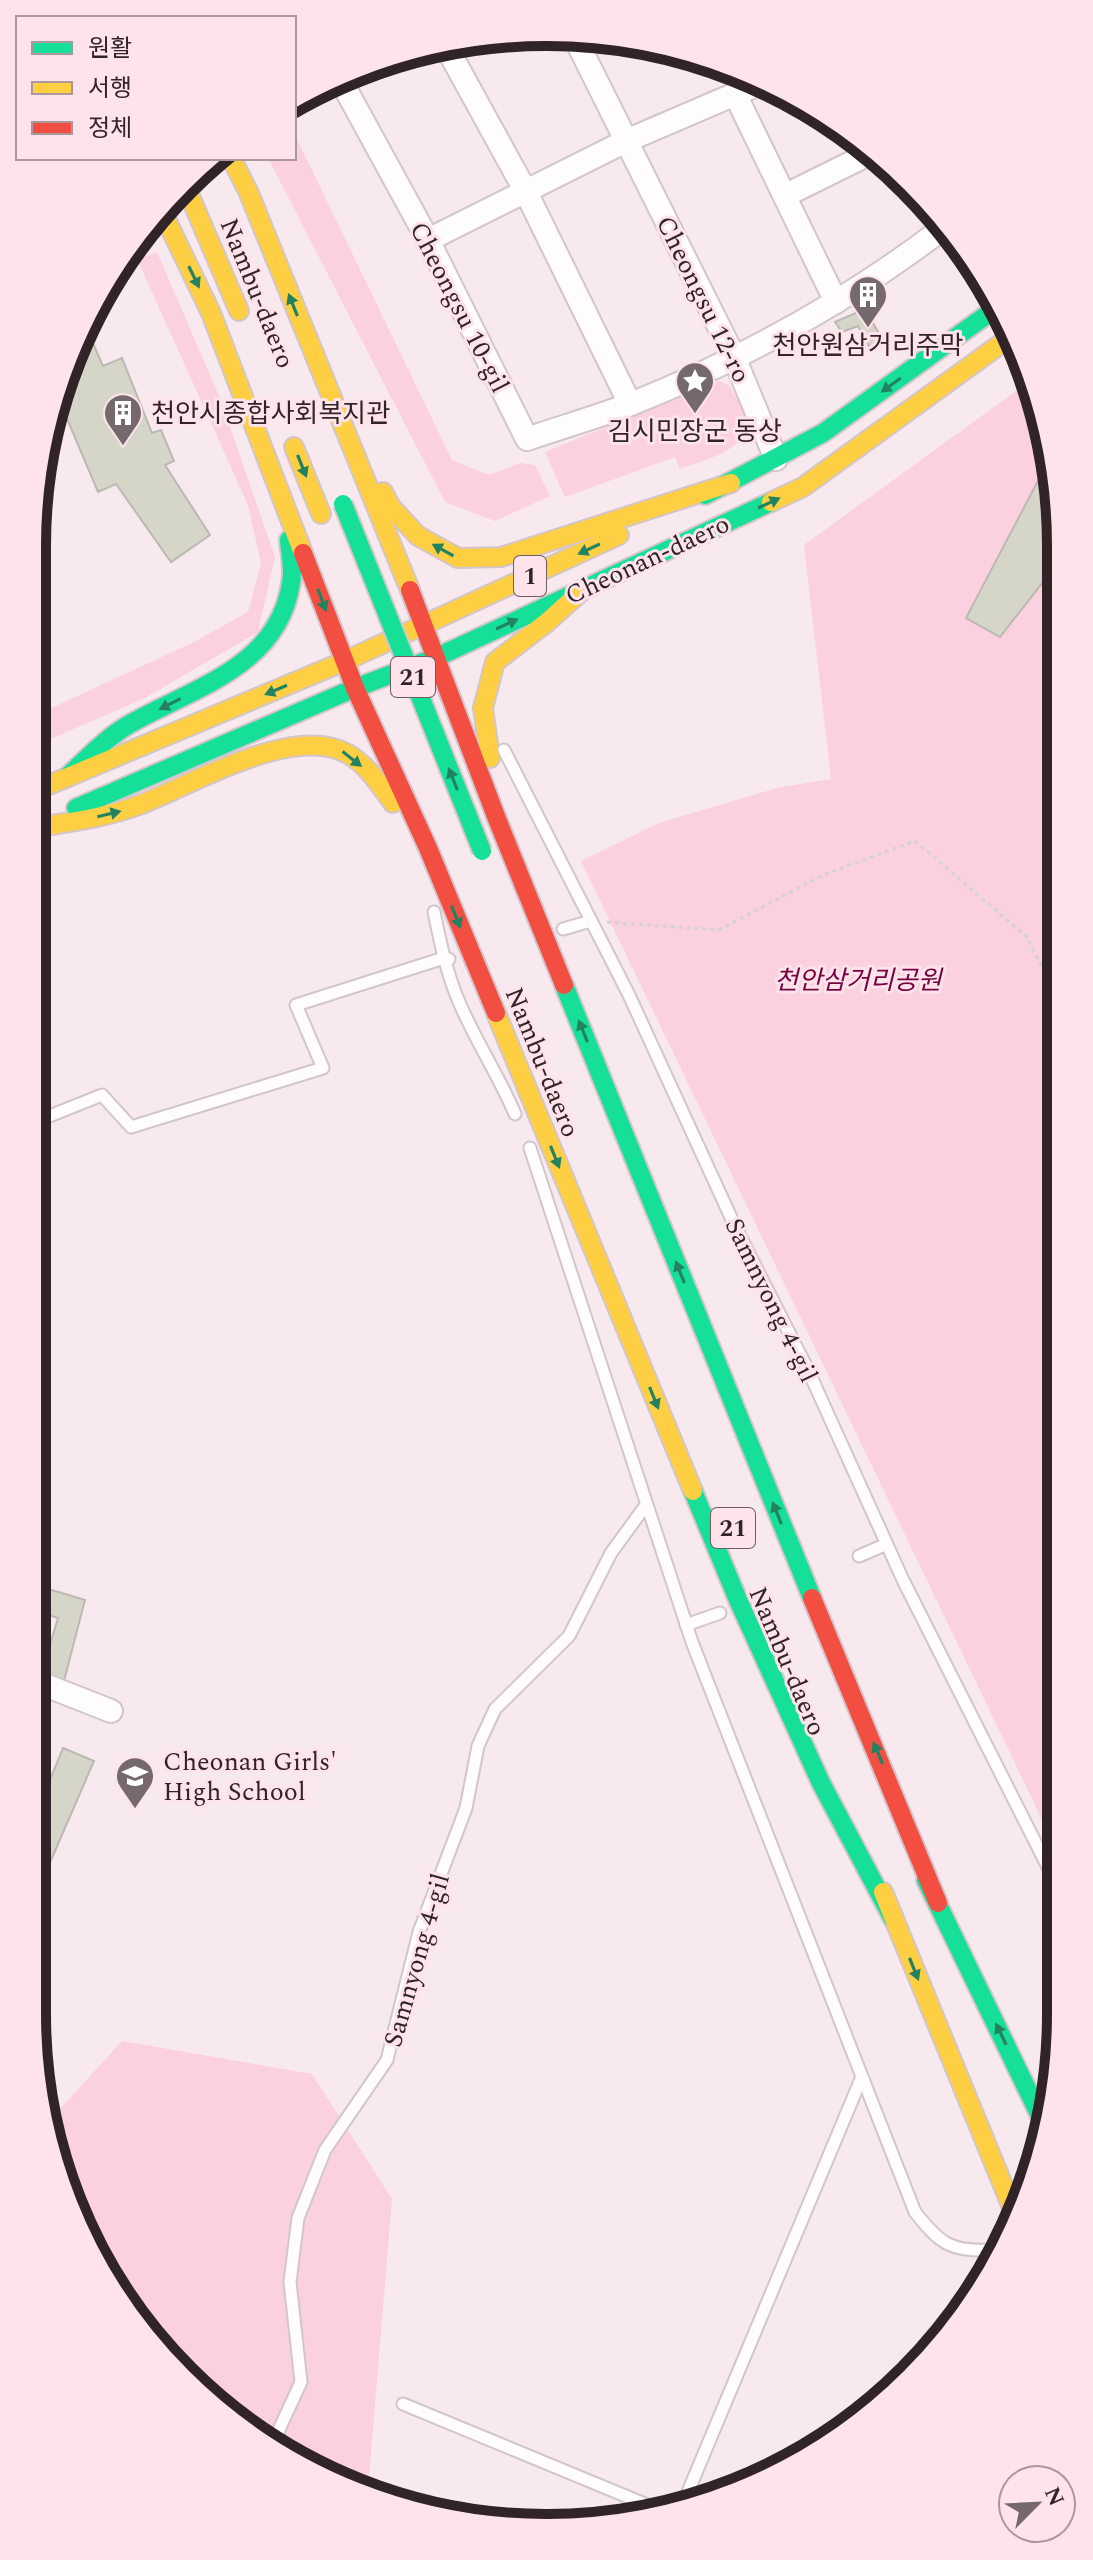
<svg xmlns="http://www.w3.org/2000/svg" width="1093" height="2560" viewBox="0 0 1093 2560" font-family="Spectral,'Noto Sans KR',serif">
	<rect width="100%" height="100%" fill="#f8e9ee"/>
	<g fill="#fbd0df">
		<polygon points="294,133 452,460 489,475 520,463 535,465 550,496 495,521 445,502 268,158 294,158"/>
		<polygon points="157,252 220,398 275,557 258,632 143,699 32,747 32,717 194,642 248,612 261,564 248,505 137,259"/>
		<path d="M719,381L729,385C734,395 745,409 746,419C750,451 702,460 680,469L675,457L565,497L545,452Z"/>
		<polygon points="1027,383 1057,479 1061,1859 581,861 659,823 777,788 831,779 804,545"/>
		<polygon points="122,2041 312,2074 392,2199 368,2489 290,2459 159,2352 59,2179 50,2120"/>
	</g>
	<g fill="#d5d6c8" stroke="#bcb8b4" stroke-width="2">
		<polygon points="865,309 885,344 871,350 858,326 842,332 835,322"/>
		<polygon points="88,332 103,366 122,358 152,433 161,430 174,461 165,465 210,535 171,562 116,484 98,492 57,395 59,381"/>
		<polygon points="1050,458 1057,479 1057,564 1000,637 966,618"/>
		<polygon points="32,1584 85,1600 64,1681 42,1672 58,1618 40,1612 32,1630"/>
		<polygon points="63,1748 94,1761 32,1904 32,1824"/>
	</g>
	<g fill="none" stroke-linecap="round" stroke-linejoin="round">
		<defs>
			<g id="lane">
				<polyline points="504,750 629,995 734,1224 808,1370 903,1580 1061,1893"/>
				<path d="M434,912C440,941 446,970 457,997C473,1037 498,1074 515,1114"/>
				<polyline points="563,929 591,921"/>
				<polyline points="32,1123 102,1095 131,1127 323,1068 296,1005 444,958 449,959"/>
				<path d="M530,1148L692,1642L915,2212C940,2244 951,2252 992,2250"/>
				<polyline points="859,1556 887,1544"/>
				<polyline points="686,1625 720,1613"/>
				<polyline points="403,2404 657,2509"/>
				<polyline points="272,2445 301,2382 290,2282 298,2218 325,2150 387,2060 419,1932 466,1808 478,1746 495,1709 569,1636 611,1553 646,1505"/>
				<polyline points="685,2499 861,2079"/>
			</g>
			<g id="street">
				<polyline points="577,42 734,357 776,459"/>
				<polyline points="448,50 526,192 630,404"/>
				<path d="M340,79L428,240L527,439C562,427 597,417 631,404C743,359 851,299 946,226"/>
				<polyline points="735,94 836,302"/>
				<polyline points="786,195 871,153"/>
				<polyline points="428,240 626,141 761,83"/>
				<polyline points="32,1680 111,1711"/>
			</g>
			<g id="fast">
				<polyline points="705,495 823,433 999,306"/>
				<path d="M67,777C86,759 105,739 128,725C192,688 278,668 291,583C294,569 290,554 289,540"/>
				<polyline points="76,808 355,688 437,657 771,502"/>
				<polyline points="564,985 812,1598"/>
				<polyline points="693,1491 738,1600 821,1783 893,1919"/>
				<polyline points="926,1880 1043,2122"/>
			</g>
			<g id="slow">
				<polyline points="231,158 248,191 410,590"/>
				<polyline points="186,187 239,311"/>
				<polyline points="160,207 211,313 303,553"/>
				<polyline points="294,447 321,514"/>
				<polyline points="383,492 391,507 418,536 458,558 501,557 731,483"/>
				<polyline points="771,502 803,487 1013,335"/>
				<polyline points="490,758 483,708 495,662 546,623 585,588"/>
				<polyline points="32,792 345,661 619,535"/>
				<path d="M32,828C69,822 104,818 139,805C192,785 293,723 348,754C367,765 380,785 393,803"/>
				<polyline points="496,1013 693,1491"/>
				<polyline points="883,1892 1014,2212"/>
			</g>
			<g id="jam">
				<polyline points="303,553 355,688 428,848 496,1013"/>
				<polyline points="410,590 497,819 564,985"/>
				<polyline points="812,1598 938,1903"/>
			</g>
		</defs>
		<use href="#lane" stroke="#d3c6ca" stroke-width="15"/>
		<use href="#street" stroke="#d3c6ca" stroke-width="26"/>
		<use href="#fast" stroke="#d3c6ca" stroke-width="22"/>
		<use href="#slow" stroke="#d3c6ca" stroke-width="22"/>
		<use href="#jam" stroke="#d3c6ca" stroke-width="22"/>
		<polyline stroke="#d6d2d3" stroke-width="3" stroke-dasharray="4 4" stroke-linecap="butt" points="607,922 719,930 823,875 915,841 1027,937 1058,1001"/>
		<use href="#lane" stroke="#fefcfc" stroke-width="11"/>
		<use href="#street" stroke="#fefcfc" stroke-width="22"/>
		<use href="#fast" stroke="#16e098" stroke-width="18"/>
		<use href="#slow" stroke="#ffcf43" stroke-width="18"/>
		<use href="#jam" stroke="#f24e42" stroke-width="18"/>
		<defs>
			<polyline id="fast-bridge" points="343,504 482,851"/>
		</defs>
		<use href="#fast-bridge" stroke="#d3c6ca" stroke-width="22" stroke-linecap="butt"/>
		<use href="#fast-bridge" stroke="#16e098" stroke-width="18"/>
	</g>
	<defs><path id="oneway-solid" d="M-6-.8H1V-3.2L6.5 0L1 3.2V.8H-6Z" transform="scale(2)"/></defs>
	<g fill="#238260">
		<use href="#oneway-solid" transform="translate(194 277) rotate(64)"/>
		<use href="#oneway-solid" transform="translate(293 305) rotate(-112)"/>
		<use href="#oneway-solid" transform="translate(891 385) rotate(144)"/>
		<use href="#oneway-solid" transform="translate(302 466) rotate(68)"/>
		<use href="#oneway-solid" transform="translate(769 503) rotate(-25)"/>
		<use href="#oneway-solid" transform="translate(589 549) rotate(155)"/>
		<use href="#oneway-solid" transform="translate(443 550) rotate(-151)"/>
		<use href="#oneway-solid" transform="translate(322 600) rotate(69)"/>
		<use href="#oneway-solid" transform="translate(507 624) rotate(-25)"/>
		<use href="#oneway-solid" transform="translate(276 690) rotate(157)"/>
		<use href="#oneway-solid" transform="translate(170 704) rotate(153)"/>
		<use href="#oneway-solid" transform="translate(352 759) rotate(38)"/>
		<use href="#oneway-solid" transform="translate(453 779) rotate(-112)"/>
		<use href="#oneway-solid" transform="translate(109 814) rotate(-13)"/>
		<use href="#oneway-solid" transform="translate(456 917) rotate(68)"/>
		<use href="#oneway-solid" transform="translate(583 1031) rotate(-112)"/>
		<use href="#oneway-solid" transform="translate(555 1157) rotate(68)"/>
		<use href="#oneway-solid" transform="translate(680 1272) rotate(-112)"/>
		<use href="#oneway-solid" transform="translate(654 1398) rotate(68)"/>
		<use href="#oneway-solid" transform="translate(777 1513) rotate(-112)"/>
		<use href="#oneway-solid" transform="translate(878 1753) rotate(-113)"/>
		<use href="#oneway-solid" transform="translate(914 1969) rotate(68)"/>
		<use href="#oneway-solid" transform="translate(1001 2034) rotate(-116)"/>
	</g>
	<defs>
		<symbol id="building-pin" viewBox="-11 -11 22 30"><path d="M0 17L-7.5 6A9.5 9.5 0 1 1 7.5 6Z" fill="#76696d" stroke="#fee3eb"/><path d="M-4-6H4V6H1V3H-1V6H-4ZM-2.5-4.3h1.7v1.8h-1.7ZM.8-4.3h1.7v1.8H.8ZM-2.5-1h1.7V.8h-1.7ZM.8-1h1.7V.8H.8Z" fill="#fff"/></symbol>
		<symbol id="sight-pin" viewBox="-11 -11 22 30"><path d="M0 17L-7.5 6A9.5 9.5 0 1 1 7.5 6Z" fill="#76696d" stroke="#fee3eb"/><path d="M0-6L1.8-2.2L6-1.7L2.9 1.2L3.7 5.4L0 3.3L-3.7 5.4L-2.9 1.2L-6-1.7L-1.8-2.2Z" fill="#fff"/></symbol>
		<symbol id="school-pin" viewBox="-11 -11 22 30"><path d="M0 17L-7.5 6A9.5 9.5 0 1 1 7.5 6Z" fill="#76696d" stroke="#fee3eb"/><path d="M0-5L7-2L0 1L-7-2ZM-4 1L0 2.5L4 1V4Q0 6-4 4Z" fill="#fff"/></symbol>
	</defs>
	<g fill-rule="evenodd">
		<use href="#building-pin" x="846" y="273" width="44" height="60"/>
		<use href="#sight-pin" x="673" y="359" width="44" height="60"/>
		<use href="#building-pin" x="101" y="391" width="44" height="60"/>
		<use href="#school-pin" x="113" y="1754" width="44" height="60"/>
	</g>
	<g text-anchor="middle" stroke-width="6" stroke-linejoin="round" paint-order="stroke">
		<g fill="#fee3eb" stroke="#6e5d62" stroke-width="2">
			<rect x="514" y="556" width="32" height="40" rx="6"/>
			<rect x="391" y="657" width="44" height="40" rx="6"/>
			<rect x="711" y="1508" width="44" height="40" rx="6"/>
		</g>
		<g font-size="24" font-weight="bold" fill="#302428">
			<text x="530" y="584">1</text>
			<text x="413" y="685">21</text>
			<text x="733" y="1536">21</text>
		</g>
		<g font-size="26" fill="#302428" stroke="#fee3eb">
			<text transform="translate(258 293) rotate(68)" y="9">Nambu-daero</text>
			<text transform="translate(704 299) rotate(64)" y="9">Cheongsu 12-ro</text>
			<text transform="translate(460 307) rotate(63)" y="9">Cheongsu 10-gil</text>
			<text transform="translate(647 559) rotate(-25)" y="9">Cheonan-daero</text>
			<text transform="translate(543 1062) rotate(68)" y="9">Nambu-daero</text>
			<text transform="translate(772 1300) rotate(64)" y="9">Samnyong 4-gil</text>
			<text transform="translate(788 1661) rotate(67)" y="9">Nambu-daero</text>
			<text transform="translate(416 1960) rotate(-74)" y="9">Samnyong 4-gil</text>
		</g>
		<g font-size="26" fill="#302428" stroke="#fee3eb">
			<text x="868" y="354">천안원삼거리주막</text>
			<text x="151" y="422" text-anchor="start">천안시종합사회복지관</text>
			<text x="695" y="440">김시민장군 동상</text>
			<text x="163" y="1770" text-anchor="start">Cheonan Girls'<tspan x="163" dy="30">High School</tspan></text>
		</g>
		<g font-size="26" font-style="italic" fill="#770041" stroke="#fee3eb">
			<text x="858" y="989">천안삼거리공원</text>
		</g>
	</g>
	<path d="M0 0H1093V2560H0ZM546 46H547A500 500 0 0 1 1047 546V2014A500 500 0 0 1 547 2514H546A500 500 0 0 1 46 2014V546A500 500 0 0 1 546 46Z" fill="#fee3eb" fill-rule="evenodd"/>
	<path fill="none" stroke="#302428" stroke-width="10" d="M546 46H547A500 500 0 0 1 1047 546V2014A500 500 0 0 1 547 2514H546A500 500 0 0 1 46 2014V546A500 500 0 0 1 546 46Z"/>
	<rect x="16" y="16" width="280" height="144" fill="#fee3eb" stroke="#ac979d" stroke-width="2"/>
	<rect x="32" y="42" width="40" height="12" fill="#16e098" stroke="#ac979d" stroke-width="2"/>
	<text x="88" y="56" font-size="24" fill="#302428">원활</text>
	<rect x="32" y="82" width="40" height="12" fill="#ffcf43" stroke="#ac979d" stroke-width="2"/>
	<text x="88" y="96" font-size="24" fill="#302428">서행</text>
	<rect x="32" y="122" width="40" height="12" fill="#f24e42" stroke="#ac979d" stroke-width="2"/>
	<text x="88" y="136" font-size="24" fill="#302428">정체</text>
	<g transform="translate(1037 2504) rotate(66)"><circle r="38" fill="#fee3eb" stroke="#ac979d" stroke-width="2"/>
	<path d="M0-6L14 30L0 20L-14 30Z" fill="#76696d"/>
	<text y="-12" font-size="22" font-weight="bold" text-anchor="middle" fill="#302428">N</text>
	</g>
</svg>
